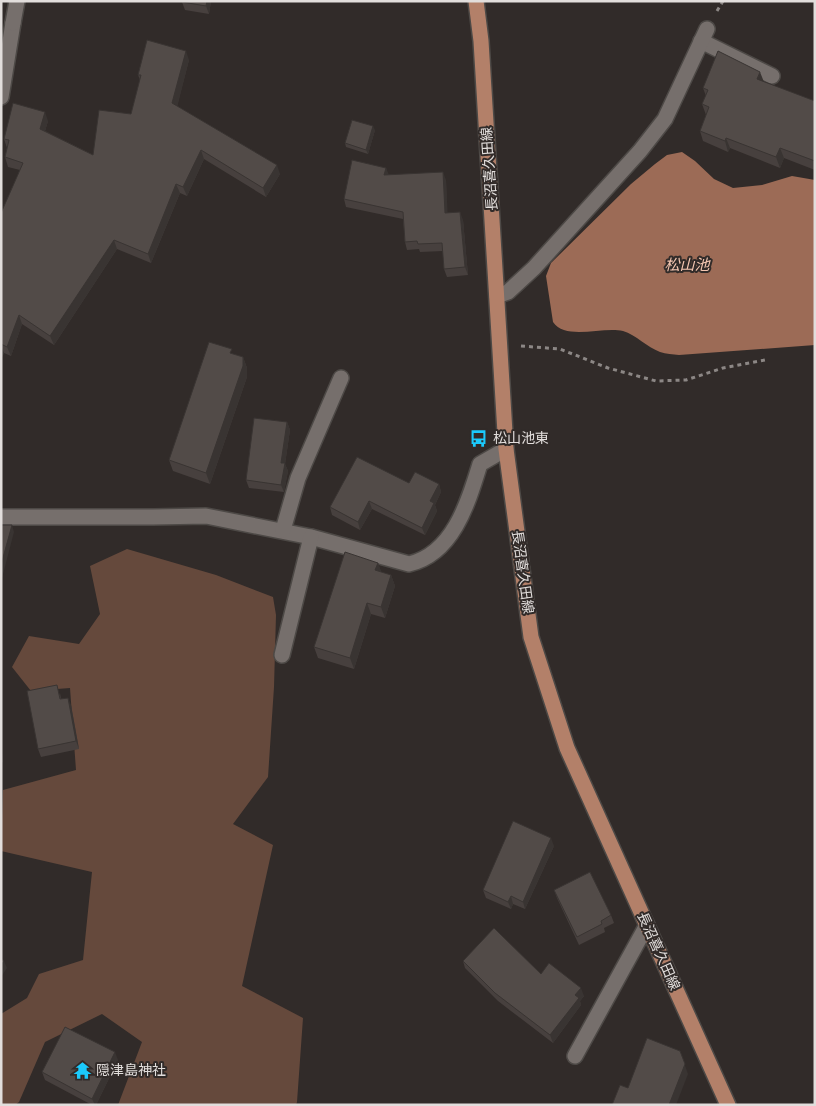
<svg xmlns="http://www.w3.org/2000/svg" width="816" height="1106" viewBox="0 0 816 1106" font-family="Jost,'Noto Sans JP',sans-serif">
	<rect width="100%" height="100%" fill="#312b29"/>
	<polygon fill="#65493c" points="127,549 216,575 273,597 276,615 274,687 268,777 233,824 273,845 242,986 303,1018 297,1102 296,1105 118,1105 142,1042 102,1014 45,1042 19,1102 15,1105 1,1105 1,1014 27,998 39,974 83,960 92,872 1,851 3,790 76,770 70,688 31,691 12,667 29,636 79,644 100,614 90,566"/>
	<path fill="#9c6b56" d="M682,152L695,161L714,179L733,188L762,185L792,176L815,180V345L679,355C673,354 666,354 660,352C647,347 636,335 623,331C603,326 566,341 553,322L546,276L551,263L631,184L655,164L667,155Z"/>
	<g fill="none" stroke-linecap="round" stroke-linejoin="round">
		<defs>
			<g id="street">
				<polyline points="701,41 772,76"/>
				<polyline points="1,97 13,23"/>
				<polyline points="497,296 508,292 534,268 640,151 665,119 707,29"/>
				<path d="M1,517H153L206,516L311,537L409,564C453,554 468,503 480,464L506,449"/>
				<polyline points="283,530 298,478 341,378"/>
				<polyline points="282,655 311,537"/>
				<polyline points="575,1056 647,925"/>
			</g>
			<polyline id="secondary" points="13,23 17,1"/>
			<polyline id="primary" points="476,1 481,41 506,449 531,637 567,748 728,1105"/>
		</defs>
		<use href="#street" stroke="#4d4946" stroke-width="18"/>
		<use href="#secondary" stroke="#4d4946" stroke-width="18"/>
		<use href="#primary" stroke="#4d4946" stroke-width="18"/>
		<g stroke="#8c8785" stroke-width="3" stroke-dasharray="4 4" stroke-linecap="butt">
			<polyline points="717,11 723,1"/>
			<polyline points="521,346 560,349 608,368 656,381 686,380 723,368 765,360"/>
		</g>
		<use href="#street" stroke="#766f6c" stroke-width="15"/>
		<use href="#secondary" stroke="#766f6c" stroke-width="15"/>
		<use href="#primary" stroke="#b38069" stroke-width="15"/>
	</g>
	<g fill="#47403e">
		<polygon points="211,1 209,14 185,10 182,2"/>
		<polygon points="189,60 177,106 280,174 266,197 204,159 187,196 180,193 151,263 117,249 54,345 22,324 11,356 4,353 1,359 1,213 20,170 8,167 5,157 7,148 4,139 48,121 45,131 93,155 131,114 140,80 138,75"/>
		<polygon points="763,82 815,101 815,170 784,158 780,168 730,148 728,152 703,141 700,131 706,115 702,104 706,96 703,88"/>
		<polygon points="375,130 368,154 346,147 345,143"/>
		<polygon points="386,168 388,175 446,180 447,213 463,220 468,275 447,277 444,269 443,251 420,252 419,249 407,250 405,242 403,219 346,207 344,199"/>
		<polygon points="233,354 243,357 247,368 247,377 210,484 173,471 169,460"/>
		<polygon points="287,422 290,430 285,464 288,471 284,492 249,488 246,480"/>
		<polygon points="409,483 439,484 441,492 435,505 437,511 425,535 372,509 360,530 332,515 330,507"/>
		<polygon points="378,563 381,572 391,575 395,586 385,618 371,614 354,669 318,658 314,647"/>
		<polygon points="60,693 61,699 71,705 79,749 41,757 38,749"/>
		<polygon points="554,846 525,909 513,904 511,909 486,898 483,890"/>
		<polygon points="554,890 611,915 614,923 604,928 605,932 579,945 557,898"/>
		<polygon points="463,961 541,974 584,996 580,1001 581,1005 553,1043 498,1001 465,968"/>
		<polygon points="118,1060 96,1105 92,1105 45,1080 42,1072"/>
	</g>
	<g fill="#393432">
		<polygon points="207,1 211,1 209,14 206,6"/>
		<polygon points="186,51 189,60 176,112 172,103"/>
		<polygon points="760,72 764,82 757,79"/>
		<polygon points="45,112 48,121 43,138 40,129"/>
		<polygon points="373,126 375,130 368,154 366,150"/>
		<polygon points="726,138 730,148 728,152 725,141"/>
		<polygon points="780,148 784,158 780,168 776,157"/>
		<polygon points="201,150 204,159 187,196 183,187"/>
		<polygon points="277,165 280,174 266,197 263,188"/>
		<polygon points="386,168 389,175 384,175"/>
		<polygon points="443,172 446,180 448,221 445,213"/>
		<polygon points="176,184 180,193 151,263 148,254"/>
		<polygon points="460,212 463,220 468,275 465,267"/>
		<polygon points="114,240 117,249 54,345 50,336"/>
		<polygon points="19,315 22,324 11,356 7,347"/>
		<polygon points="1,346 4,353 1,359"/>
		<polygon points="243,357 247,368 247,377 210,484 206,473"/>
		<polygon points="287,422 290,430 285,464 288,471 284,492 281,485 281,463"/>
		<polygon points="439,484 441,492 435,505 437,511 425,535 422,528 430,501"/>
		<polygon points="369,501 372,509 360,530 358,522"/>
		<polygon points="12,525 14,532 1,582 1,565"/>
		<polygon points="378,563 382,574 375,570"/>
		<polygon points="391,575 395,586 385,618 381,607"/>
		<polygon points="367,603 371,614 354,669 350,658"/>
		<polygon points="68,698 71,705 79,749 76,741"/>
		<polygon points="1,741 3,763 1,760"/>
		<polygon points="551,838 554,846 525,909 523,902"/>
		<polygon points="511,896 513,904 511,909 508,902"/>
		<polygon points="4,961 7,968 1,977 1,965"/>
		<polygon points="581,988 584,996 580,1001 581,1005 553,1043 550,1035 575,995"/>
		<polygon points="680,1051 688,1074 676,1105 669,1105"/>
		<polygon points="115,1052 118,1060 96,1105 95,1105 92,1099"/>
	</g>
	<g fill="#524b48" stroke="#393432">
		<polygon points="182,1 207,1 206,6 182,2"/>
		<polygon points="147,40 186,51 172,103 277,165 263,188 201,150 183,187 176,184 148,254 114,240 50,336 19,315 7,347 1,344 1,213 23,163 5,157 9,140 4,139 13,103 45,112 40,129 93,155 99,110 131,114 141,75 138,75"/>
		<polygon points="718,51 760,72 757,79 815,101 815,161 780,148 776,157 726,138 725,141 700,131 709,107 702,104 708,90 703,88"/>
		<polygon points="352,120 373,126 366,150 345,143"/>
		<polygon points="352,160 386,168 384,175 443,172 445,213 460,212 465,267 444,269 442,243 418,244 417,241 405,242 403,212 344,199"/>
		<polygon points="209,342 232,349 230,353 243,357 243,366 206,473 169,460"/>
		<polygon points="254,418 287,422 281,463 285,463 281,485 246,480"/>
		<polygon points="357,457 409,483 415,472 439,484 430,501 434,503 422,528 369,501 358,522 330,507"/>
		<polygon points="1,525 12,525 1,565"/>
		<polygon points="345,552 378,563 375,570 391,575 381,607 367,603 350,658 314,647"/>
		<polygon points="57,685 60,699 68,698 76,741 38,749 27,691"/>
		<polygon points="513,821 551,838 523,902 511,896 508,902 483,890"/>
		<polygon points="590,872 611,915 601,921 602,924 577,937 554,890"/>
		<polygon points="494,928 541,974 549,963 581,988 575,995 579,998 550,1035 495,993 463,961"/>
		<polygon points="1,959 4,961 1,965"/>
		<polygon points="65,1027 115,1052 92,1099 42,1072"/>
		<polygon points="647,1038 680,1051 685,1064 669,1105 612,1105 620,1085 628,1088"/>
	</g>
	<defs>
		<symbol id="bus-bare" viewBox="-9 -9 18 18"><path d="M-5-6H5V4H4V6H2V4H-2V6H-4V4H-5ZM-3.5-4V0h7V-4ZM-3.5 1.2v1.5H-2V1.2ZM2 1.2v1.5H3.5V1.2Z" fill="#1bcafc" stroke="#312b29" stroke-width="2.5" paint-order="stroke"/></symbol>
		<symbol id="temple-bare" viewBox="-9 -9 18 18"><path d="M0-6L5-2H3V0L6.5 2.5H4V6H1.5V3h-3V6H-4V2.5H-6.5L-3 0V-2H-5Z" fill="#1bcafc" stroke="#312b29" stroke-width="2.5" paint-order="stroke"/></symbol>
	</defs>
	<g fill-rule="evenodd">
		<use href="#bus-bare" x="466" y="426" width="25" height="25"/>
		<use href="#temple-bare" x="70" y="1058" width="25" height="25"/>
	</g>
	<g text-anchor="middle" stroke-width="4" stroke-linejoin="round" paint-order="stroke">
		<g font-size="14" fill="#e2dedc" stroke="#312b29">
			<text transform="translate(489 169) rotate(-94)" y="5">長沼喜久田線</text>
			<text transform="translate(523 572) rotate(82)" y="5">長沼喜久田線</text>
			<text transform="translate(659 951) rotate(66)" y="5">長沼喜久田線</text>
		</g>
		<g font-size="14" fill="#e2dedc" stroke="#312b29" text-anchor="start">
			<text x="493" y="443">松山池東</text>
			<text x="96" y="1075">隠津島神社</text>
		</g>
		<g font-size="15" font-style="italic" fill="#f5c7b2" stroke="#312b29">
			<text x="687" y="270">松山池</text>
		</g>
	</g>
	<rect width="816" height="1106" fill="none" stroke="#e2dedc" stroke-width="5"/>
</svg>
